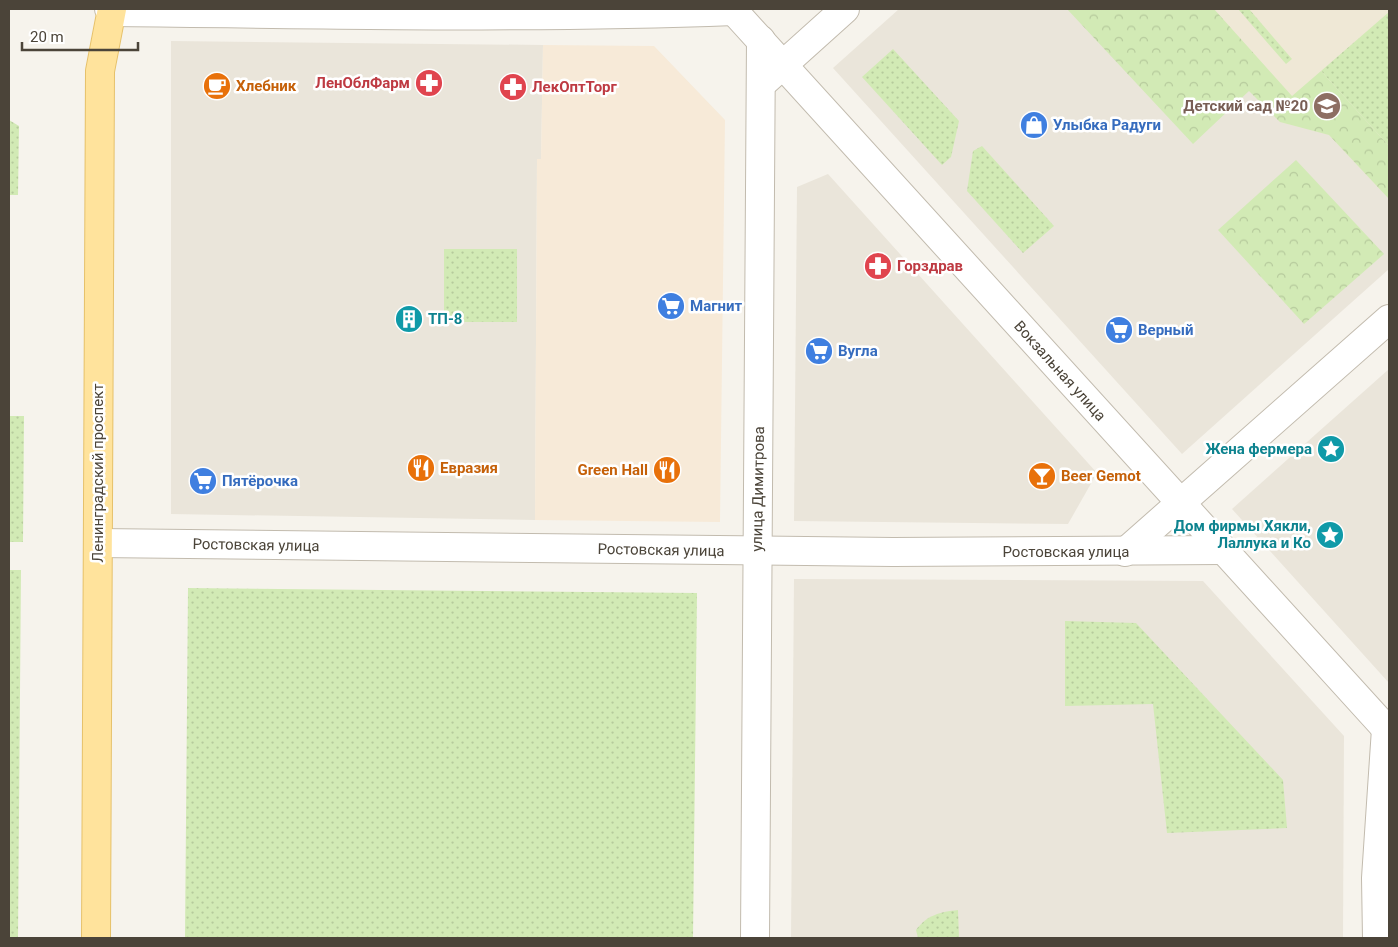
<svg xmlns="http://www.w3.org/2000/svg" width="1398" height="947" viewBox="0 0 1398 947" font-family="Roboto,sans-serif">
	<defs>
		<pattern id="grass-dots" width="8" height="8" patternUnits="userSpaceOnUse" patternTransform="scale(1.25)"><rect width="8" height="8" fill="#d2eab5"/><path d="M2 2h.1M6 6h.1" fill="none" stroke="#b6ca9c" stroke-width="1.8" stroke-linecap="round"/></pattern>
		<pattern id="forest-crowns" width="20" height="18" patternUnits="userSpaceOnUse" patternTransform="scale(1.25)"><rect width="20" height="18" fill="#d2eab5"/><path d="M2 6a3 3 0 1 1 6 0M12 15a3 3 0 1 1 6 0" fill="none" stroke="#b6ca9c"/></pattern>
	</defs>
	<rect width="100%" height="100%" fill="#f6f3ec"/>
	<g fill="#eae5da">
		<polygon points="899,9 1389,9 1389,269 1182,454 833,68"/>
		<polygon points="171,41 543,45 541,160 537,160 535,520 171,514"/>
		<polygon points="828,174 1097,473 1068,524 794,521 797,187"/>
		<polygon points="1389,369 1389,683 1232,509"/>
		<polygon points="794,579 1203,581 1344,736 1343,938 791,938"/>
	</g>
	<polygon fill="#f7ead8" points="543,45 654,46 725,120 720,522 535,520 537,159 541,159"/>
	<polygon fill="#efe8d6" points="1172,9 1389,9 1389,199 1329,135 1280,122"/>
	<g fill="url(#grass-dots)">
		<polygon points="1238,9 1249,9 1292,59 1286,64"/>
		<polygon points="1389,12 1389,146 1321,71"/>
		<polygon points="893,49 959,121 951,157 942,165 862,77"/>
		<polygon points="9,120 19,126 18,195 9,195"/>
		<polygon points="982,146 1054,226 1023,253 967,191 973,151"/>
		<rect x="444" y="249" width="73" height="73"/>
		<polygon points="9,416 24,416 23,542 9,542"/>
		<polygon points="9,570 21,570 18,938 9,938"/>
		<polygon points="188,588 697,593 693,938 185,938"/>
		<polygon points="1065,621 1136,623 1283,780 1287,828 1167,833 1153,704 1065,706"/>
		<path d="M958,910L959,938H918L916,930C927,915 940,912 958,910Z"/>
	</g>
	<g fill="url(#forest-crowns)">
		<polygon points="1067,9 1214,9 1292,96 1321,71 1389,146 1389,199 1329,135 1280,122 1249,91 1193,144"/>
		<polygon points="1296,160 1384,254 1304,324 1218,230"/>
	</g>
	<g fill="none" stroke-linecap="round" stroke-linejoin="round">
		<defs>
			<g id="minor">
				<path d="M109,9L111,12C319,14 527,19 734,11"/>
				<polyline points="766,80 845,9"/>
				<polyline points="98,543 893,552 1223,550"/>
				<polyline points="1125,552 1389,319"/>
				<polyline points="755,938 761,40"/>
				<polyline points="1377,938 1376,878 1386,729"/>
			</g>
			<polyline id="tertiary" points="732,9 1389,732"/>
			<polyline id="primary" points="96,938 100,71 112,9"/>
		</defs>
		<use href="#minor" stroke="#c2bbae" stroke-width="30"/>
		<use href="#tertiary" stroke="#c2bbae" stroke-width="30"/>
		<use href="#primary" stroke="#e6c16a" stroke-width="30"/>
		<use href="#minor" stroke="#fff" stroke-width="28"/>
		<use href="#tertiary" stroke="#fff" stroke-width="28"/>
		<use href="#primary" stroke="#ffe39c" stroke-width="28"/>
	</g>
	<defs>
		<symbol id="pharmacy-disc" viewBox="-11 -11 22 22"><circle r="9.5" fill="#e0444e" stroke="#fff"/><path d="M-2-6h4v4h4v4h-4v4h-4v-4h-4v-4h4Z" fill="#fff"/></symbol>
		<symbol id="cafe-disc" viewBox="-11 -11 22 22"><circle r="9.5" fill="#e8710a" stroke="#fff"/><path d="M-5.5-4.5H6V0H3Q3 3.5 0 3.5H-2.5Q-5.5 3.5-5.5 0ZM3-3.2v2h1.7v-2ZM-6 4.5H4V6H-6Z" fill="#fff"/></symbol>
		<symbol id="school-disc" viewBox="-11 -11 22 22"><circle r="9.5" fill="#8d6e63" stroke="#fff"/><path d="M0-5L7-2L0 1L-7-2ZM-4 1L0 2.5L4 1V4Q0 6-4 4Z" fill="#fff"/></symbol>
		<symbol id="shop-disc" viewBox="-11 -11 22 22"><circle r="9.5" fill="#3f7fe0" stroke="#fff"/><path d="M-5-2.5h2.3a2.7 3.5 0 0 1 5.4 0H5L5.5 6h-11ZM-1.5-2.5h3a1.5 2.3 0 0 0-3 0Z" fill="#fff"/></symbol>
		<symbol id="supermarket-disc" viewBox="-11 -11 22 22"><circle r="9.5" fill="#3f7fe0" stroke="#fff"/><path d="M-6-5.5h2.5l.6 2H6L4.5 2H-2.5L-4.4-4H-6ZM-1.5 3.2a1.3 1.3 0 1 0 .1 0ZM3 3.2a1.3 1.3 0 1 0 .1 0Z" fill="#fff"/></symbol>
		<symbol id="building-disc" viewBox="-11 -11 22 22"><circle r="9.5" fill="#0f9aa8" stroke="#fff"/><path d="M-4-6H4V6H1V3H-1V6H-4ZM-2.5-4.3h1.7v1.8h-1.7ZM.8-4.3h1.7v1.8H.8ZM-2.5-1h1.7V.8h-1.7ZM.8-1h1.7V.8H.8Z" fill="#fff"/></symbol>
		<symbol id="sight-disc" viewBox="-11 -11 22 22"><circle r="9.5" fill="#0f9aa8" stroke="#fff"/><path d="M0-6L1.8-2.2L6-1.7L2.9 1.2L3.7 5.4L0 3.3L-3.7 5.4L-2.9 1.2L-6-1.7L-1.8-2.2Z" fill="#fff"/></symbol>
		<symbol id="restaurant-disc" viewBox="-11 -11 22 22"><circle r="9.5" fill="#e8710a" stroke="#fff"/><path d="M-5-6h1v4h1v-4h1v4h1v-4h1v5L-1.5 .5V6h-2V.5L-5-1ZM5-6V6H3V1.5H1.5Q1.5-4 5-6Z" fill="#fff"/></symbol>
		<symbol id="bar-disc" viewBox="-11 -11 22 22"><circle r="9.5" fill="#e8710a" stroke="#fff"/><path d="M-6-5H6L.8 .8V4.5H3.5V6h-7V4.5H-.8V.8Z" fill="#fff"/></symbol>
	</defs>
	<g fill-rule="evenodd">
		<use href="#pharmacy-disc" x="413" y="67" width="32" height="32"/>
		<use href="#cafe-disc" x="201" y="70" width="32" height="32"/>
		<use href="#pharmacy-disc" x="497" y="71" width="32" height="32"/>
		<use href="#school-disc" x="1311" y="90" width="32" height="32"/>
		<use href="#shop-disc" x="1018" y="109" width="32" height="32"/>
		<use href="#pharmacy-disc" x="862" y="250" width="32" height="32"/>
		<use href="#supermarket-disc" x="655" y="290" width="32" height="32"/>
		<use href="#building-disc" x="393" y="303" width="32" height="32"/>
		<use href="#supermarket-disc" x="1103" y="314" width="32" height="32"/>
		<use href="#supermarket-disc" x="803" y="335" width="32" height="32"/>
		<use href="#sight-disc" x="1315" y="433" width="32" height="32"/>
		<use href="#restaurant-disc" x="405" y="452" width="32" height="32"/>
		<use href="#restaurant-disc" x="651" y="454" width="32" height="32"/>
		<use href="#bar-disc" x="1026" y="460" width="32" height="32"/>
		<use href="#supermarket-disc" x="187" y="465" width="32" height="32"/>
		<use href="#sight-disc" x="1314" y="519" width="32" height="32"/>
	</g>
	<g text-anchor="middle" stroke-width="5" stroke-linejoin="round" paint-order="stroke">
		<g font-size="15" font-weight="bold" fill="#be3a42" stroke="#fff" text-anchor="start">
			<text x="410" y="88" text-anchor="end">ЛенОблФарм</text>
			<text x="532" y="92">ЛекОптТорг</text>
			<text x="897" y="271">Горздрав</text>
		</g>
		<g font-size="15" font-weight="bold" fill="#c56008" stroke="#fff" text-anchor="start">
			<text x="236" y="91">Хлебник</text>
			<text x="440" y="473">Евразия</text>
			<text x="648" y="475" text-anchor="end">Green Hall</text>
			<text x="1061" y="481">Beer Gemot</text>
		</g>
		<g font-size="15" font-weight="bold" fill="#785e54" stroke="#fff" text-anchor="end">
			<text x="1308" y="111">Детский сад №20</text>
		</g>
		<g font-size="15" font-weight="bold" fill="#366cbe" stroke="#fff" text-anchor="start">
			<text x="1053" y="130">Улыбка Радуги</text>
			<text x="690" y="311">Магнит</text>
			<text x="1138" y="335">Верный</text>
			<text x="838" y="356">Вугла</text>
			<text x="222" y="486">Пятёрочка</text>
		</g>
		<g font-size="15" font-weight="bold" fill="#0d838f" stroke="#fff" text-anchor="end">
			<text x="428" y="324" text-anchor="start">ТП-8</text>
			<text x="1312" y="454">Жена фермера</text>
			<text x="1311" y="531">Дом фирмы Хякли,<tspan x="1311" dy="17">Лаллука и Ко</tspan></text>
		</g>
		<g font-size="15" fill="#4b4439" stroke="#fff">
			<text transform="translate(1060 371) rotate(48)" y="5">Вокзальная улица</text>
			<text transform="translate(98 473) rotate(-90)" y="5">Ленинградский проспект</text>
			<text transform="translate(758 489) rotate(-89)" y="5">улица Димитрова</text>
			<text transform="translate(256 545) rotate(1)" y="5">Ростовская улица</text>
			<text transform="translate(661 550) rotate(1)" y="5">Ростовская улица</text>
			<text x="1066" y="557">Ростовская улица</text>
		</g>
	</g>
	<rect width="1398" height="947" fill="none" stroke="#4b4439" stroke-width="20"/>
	<path d="M22 42v8h116v-8" fill="none" stroke="#4b4439" stroke-width="2.5"/>
	<text x="30" y="42" font-size="15" fill="#4b4439" stroke="#ffffff" stroke-width="4" paint-order="stroke">20 m</text>
</svg>
